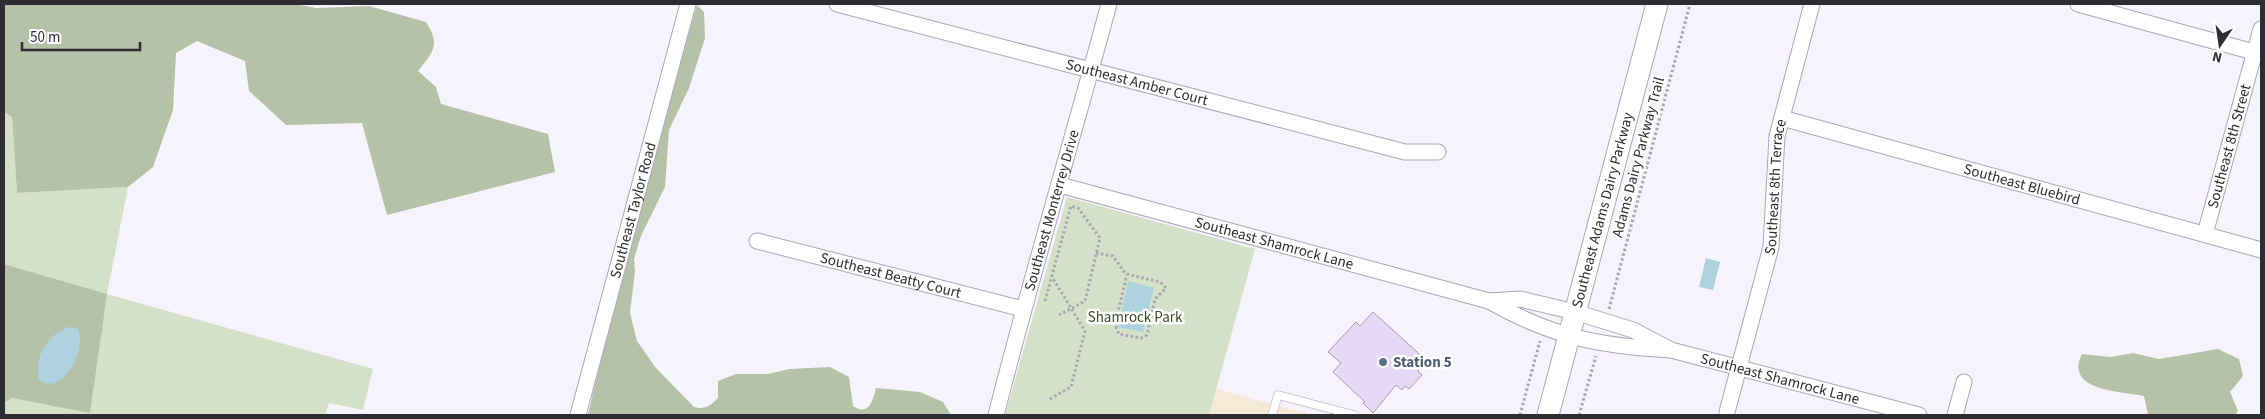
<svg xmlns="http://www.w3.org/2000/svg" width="2265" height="419" viewBox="0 0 2265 419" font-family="'Source Sans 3',sans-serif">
	<rect width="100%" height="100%" fill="#f7f3fc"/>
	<polygon fill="#f5ead5" points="1216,389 1313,415 1209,415"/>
	<g fill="#d5e0c9">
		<polygon points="4,112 12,117 17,193 128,187 107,294 373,369 363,410 329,403 325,415 4,415 4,403 12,398 90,412 106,294 4,264"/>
		<polygon points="1067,197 1255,249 1209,415 1005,415"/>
	</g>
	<g fill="#b5c2a7">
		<path d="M4,4H295L316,8L369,6L426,22C441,45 433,52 418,71L436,87L441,104L548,134L555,172L387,215L362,123L286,125L249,91L245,61L197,41L176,53L173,110L153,167L128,187L17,193L12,117L4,112Z"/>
		<path d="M697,5L704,12L705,38L689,88L669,130L665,187L641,236L634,259L635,271L630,313L637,341L656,368L694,407C705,410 710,406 718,398V381L736,374H768L789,369L830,367L849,377L853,406C869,417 873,400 876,388L920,392L943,402L951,415H588L609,323L620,290L663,122Z"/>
		<polygon points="4,264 107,294 90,413 12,398 4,403"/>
		<path d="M2218,349L2239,359L2243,376L2230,392L2238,411L2235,415H2148L2144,396C2120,391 2064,391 2082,354L2111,357L2133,353L2159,359Z"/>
	</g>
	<g fill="#aed2dd">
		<polygon points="1706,258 1720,262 1713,290 1699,287"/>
		<polygon points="1128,281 1154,288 1143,332 1118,327"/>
		<path d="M69,327L77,328C89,348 62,398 39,380C34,357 46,335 69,327Z"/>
	</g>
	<polygon fill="#e6d9f6" stroke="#a59bb1" points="1373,312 1427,361 1418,371 1422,375 1409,389 1405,386 1402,390 1396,385 1373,413 1363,403 1365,402 1333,372 1341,363 1328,352 1356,322 1360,326"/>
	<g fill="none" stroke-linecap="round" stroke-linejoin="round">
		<defs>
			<polyline id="service" points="1272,415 1278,395 1354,415"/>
			<g id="minor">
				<path id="s1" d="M837,4L1405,152H1438"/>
				<polyline points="2078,4 2261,54"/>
				<path id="s2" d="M1782,118L2261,250"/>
				<path id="s3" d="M1060,185L1489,301C1552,337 1599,346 1671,350"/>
				<path id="s4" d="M2205,234L2261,29"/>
				<path id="s5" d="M757,241L1023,309"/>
				<path id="s6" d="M1489,301L1520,299L1575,312L1633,330L1671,350L1919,415"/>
				<path id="s7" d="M1727,412L1771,247L1777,136L1812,4"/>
				<path id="s8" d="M578,415L688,4"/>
				<path id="s9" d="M996,415C1031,277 1072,141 1109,4"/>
				<polyline points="1955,415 1964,382"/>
			</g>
			<g id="secondary">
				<path id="s10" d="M1548,415L1657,4"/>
			</g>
		</defs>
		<use href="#service" stroke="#aea5ba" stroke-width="9"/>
		<use href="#minor" stroke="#aea5ba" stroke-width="17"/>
		<use href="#secondary" stroke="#aea5ba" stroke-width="23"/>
		<g stroke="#aaa6af" stroke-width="3" stroke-dasharray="2.5 2.5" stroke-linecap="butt">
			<polyline points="1096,253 1113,256 1125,273 1127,274 1160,282 1166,288 1155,299 1147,335 1141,338 1119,334 1115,325 1127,274"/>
			<polyline points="1045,301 1071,206 1078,208 1100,238 1085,301 1059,315"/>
			<polyline points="1609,309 1690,4"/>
			<polyline points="1050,399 1071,387 1085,331 1052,277"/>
			<polyline points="1520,415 1540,341"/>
			<polyline points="1579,415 1596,356"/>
		</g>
		<use href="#service" stroke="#fff" stroke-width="8"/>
		<use href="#minor" stroke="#fff" stroke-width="15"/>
		<use href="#secondary" stroke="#fff" stroke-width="21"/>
	</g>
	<circle fill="#5c6f8a" stroke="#fff" stroke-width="2" cx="1383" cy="362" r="5"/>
	<g text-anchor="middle" stroke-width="5" stroke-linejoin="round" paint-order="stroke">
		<g font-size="15" fill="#2f2b33" stroke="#fff">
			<text dy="5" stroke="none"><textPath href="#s1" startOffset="310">Southeast Amber Court</textPath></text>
			<text dy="5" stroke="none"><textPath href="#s4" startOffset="91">Southeast 8th Street</textPath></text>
			<text transform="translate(1638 157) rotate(-75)" y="5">Adams Dairy Parkway Trail</text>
			<text dy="5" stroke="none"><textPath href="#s2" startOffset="249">Southeast Bluebird</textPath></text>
			<text dy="5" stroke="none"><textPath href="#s7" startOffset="231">Southeast 8th Terrace</textPath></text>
			<text dy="5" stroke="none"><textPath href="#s8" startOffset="212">Southeast Taylor Road</textPath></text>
			<text dy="5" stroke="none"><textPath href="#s9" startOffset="212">Southeast Monterrey Drive</textPath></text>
			<text dy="5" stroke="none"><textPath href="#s10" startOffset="212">Southeast Adams Dairy Parkway</textPath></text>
			<text dy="5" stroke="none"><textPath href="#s3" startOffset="222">Southeast Shamrock Lane</textPath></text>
			<text dy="5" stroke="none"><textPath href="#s5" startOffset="138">Southeast Beatty Court</textPath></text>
			<text dy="5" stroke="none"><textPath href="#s6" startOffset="304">Southeast Shamrock Lane</textPath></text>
		</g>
		<g font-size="15" fill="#3a4d21" stroke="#fff">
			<text x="1135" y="322">Shamrock Park</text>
		</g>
		<g font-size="15" font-weight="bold" fill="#4e5e75" stroke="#fff" text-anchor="start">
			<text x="1393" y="367">Station 5</text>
		</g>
	</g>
	<rect width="2265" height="419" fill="none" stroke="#2f2b33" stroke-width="10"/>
	<g transform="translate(2220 45) rotate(193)" stroke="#ffffff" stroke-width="4" paint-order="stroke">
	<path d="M0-4L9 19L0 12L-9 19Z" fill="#2f2b33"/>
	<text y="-8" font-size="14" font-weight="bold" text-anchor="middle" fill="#2f2b33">N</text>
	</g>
	<path d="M22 42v8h118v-8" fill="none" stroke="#2f2b33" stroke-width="2.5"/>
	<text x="30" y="42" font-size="15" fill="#2f2b33" stroke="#ffffff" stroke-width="4" paint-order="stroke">50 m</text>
</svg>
